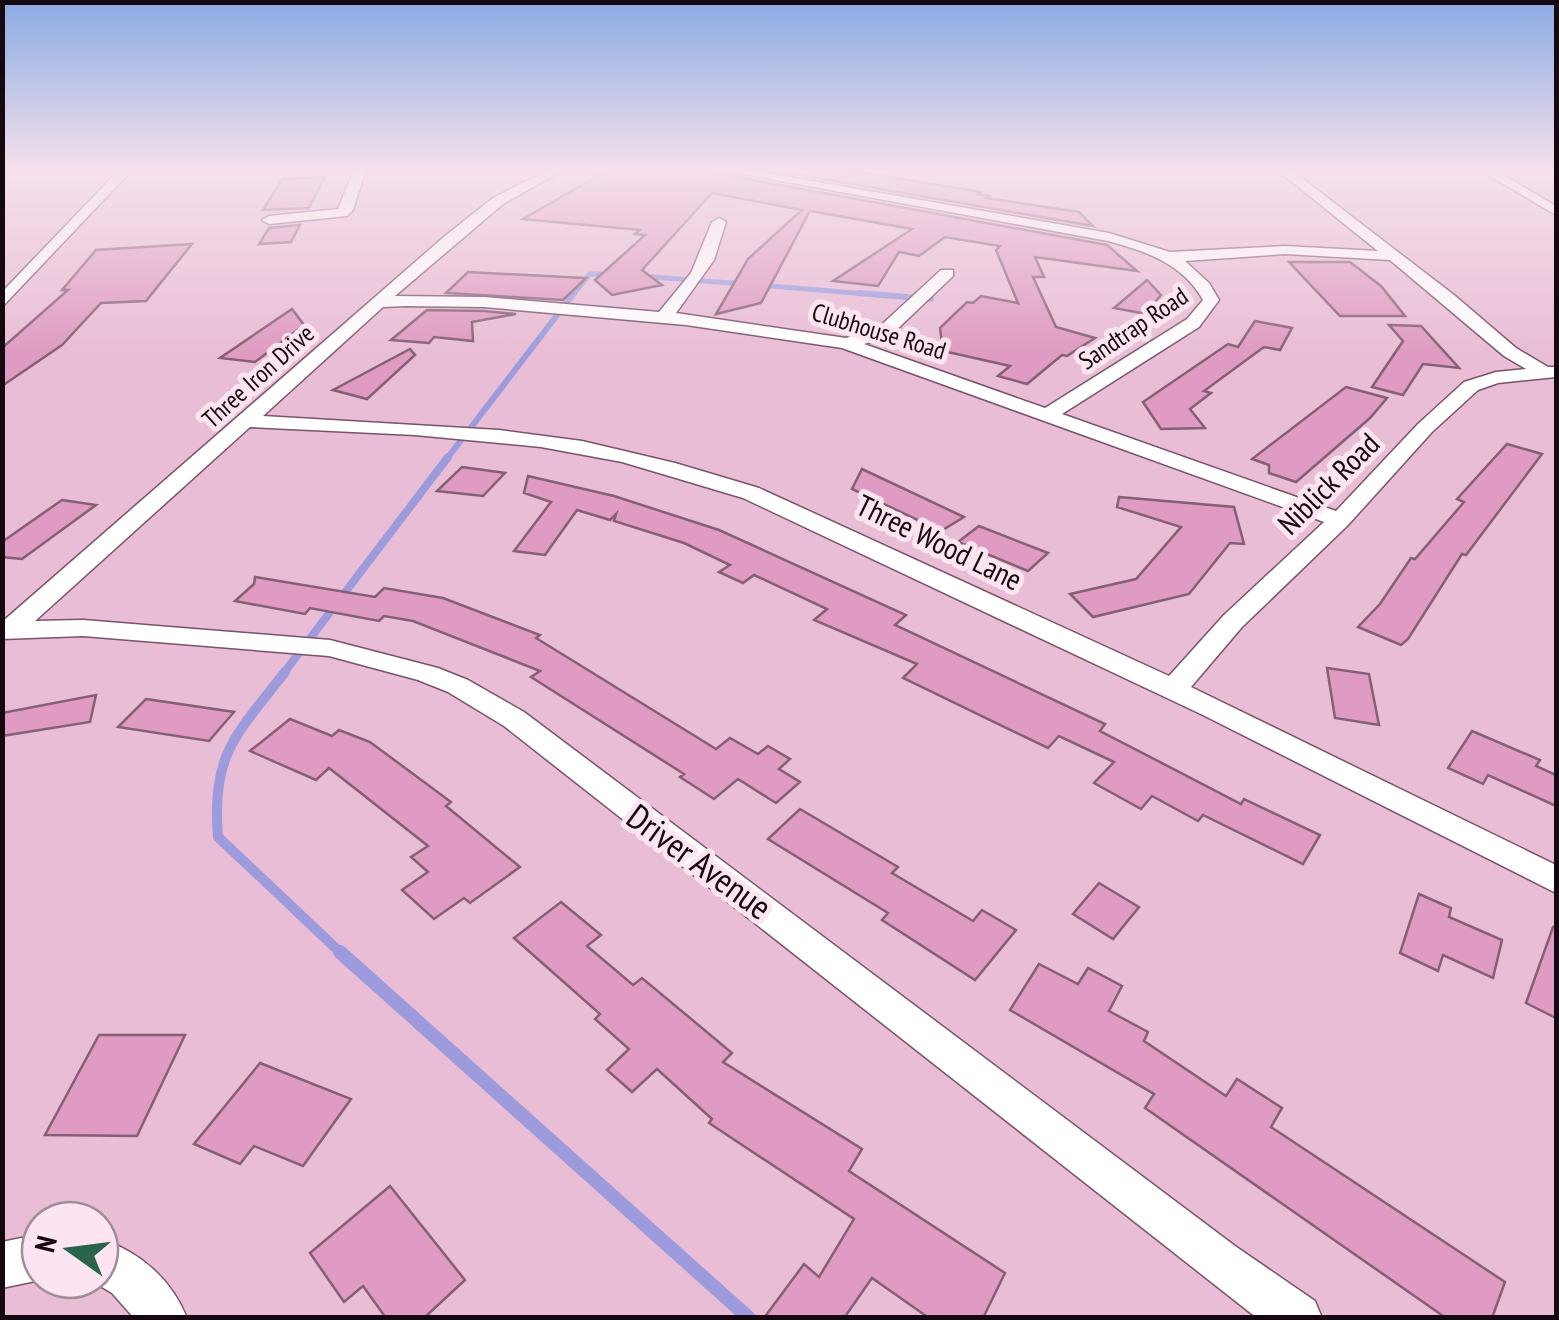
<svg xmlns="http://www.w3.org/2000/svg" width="1559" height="1320" viewBox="0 0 1559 1320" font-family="'PT Sans Narrow',sans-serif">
	<rect width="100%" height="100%" fill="#e9bdd5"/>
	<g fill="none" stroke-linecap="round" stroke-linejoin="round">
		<g stroke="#9d9bdc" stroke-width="5">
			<polyline points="640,276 744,284"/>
			<polyline points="759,285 890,296"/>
			<polyline points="572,296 590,274 614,274"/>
		</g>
		<g stroke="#9d9bdc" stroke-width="6">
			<polyline points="859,293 931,299"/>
			<polyline points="446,460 574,293"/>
		</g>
		<polyline stroke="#9d9bdc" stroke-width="8" points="283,674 448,457"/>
		<path stroke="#9d9bdc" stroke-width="10" d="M285,672C237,734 211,753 218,837L343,955"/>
		<polyline stroke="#9d9bdc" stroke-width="14" points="340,952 749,1318"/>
	</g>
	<g fill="#df9bc1" stroke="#855f74" stroke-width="2.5">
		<polygon points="610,169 712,169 715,173 1107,245 1137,271 1035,257 1044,277 1033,277 1056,327 1095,338 1067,356 1062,355 1027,384 998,376 1010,366 943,351 940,328 967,302 973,303 981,296 1018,303 996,250 1000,246 945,237 919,256 899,252 878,286 833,281 912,229 810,211 761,303 716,314 748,259 802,210 712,193 642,270 662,285 612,295 595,280 645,235 635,234 640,230 523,219"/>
		<polygon points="765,169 841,169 981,192 978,194 989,196 986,198 1079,212 1093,226"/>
		<polygon points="325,177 309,208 263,210 282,179"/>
		<polygon points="300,225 291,242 259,244 269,228"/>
		<polygon points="192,244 146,301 101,303 62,345 2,386 2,348 68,290 62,290 96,250"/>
		<polygon points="1289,262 1350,262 1381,286 1405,316 1340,316"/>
		<polygon points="468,272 586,278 563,300 446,293"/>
		<polygon points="1147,280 1161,295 1146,314 1114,308"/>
		<polygon points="292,309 304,325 255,362 220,358"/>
		<polygon points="427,310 484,311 516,314 472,322 473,341 434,337 429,343 391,340"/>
		<polygon points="1255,321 1292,328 1280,350 1264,347 1204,391 1211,393 1190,409 1205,428 1161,429 1143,402 1228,344 1238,347"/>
		<polygon points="1389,325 1421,326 1459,368 1423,364 1403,395 1372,387 1403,341"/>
		<polygon points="410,349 415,355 367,399 333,390"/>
		<polygon points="1346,387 1387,398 1370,418 1296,482 1269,473 1269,465 1252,459"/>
		<polygon points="1507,444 1542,454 1466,555 1462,554 1408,639 1401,645 1358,627 1380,604 1411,558 1415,559 1464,502 1457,499"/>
		<polygon points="462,467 505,473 483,496 437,491"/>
		<polygon points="862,469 964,517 941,531 852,489"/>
		<polygon points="528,476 614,496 719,530 906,615 895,625 1105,724 1100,731 1241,804 1244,799 1320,835 1303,864 1203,815 1198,821 1152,796 1141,809 1094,783 1114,762 1059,736 1048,748 903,678 917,664 814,620 827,609 754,575 743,583 719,572 730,565 684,543 614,521 616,514 610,520 577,510 545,555 514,551 551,502 524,493"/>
		<polygon points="1119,497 1234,507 1244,544 1230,543 1189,594 1093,617 1070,594 1136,579 1181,527 1117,507"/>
		<polygon points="62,500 96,505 22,559 2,557 2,542"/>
		<polygon points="979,526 1048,553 1028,571 958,542"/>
		<polygon points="255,577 375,597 384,588 443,598 540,635 536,638 716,749 730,738 758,754 768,746 790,759 779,769 800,782 776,803 738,779 714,799 680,777 684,774 531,677 540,671 413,621 384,616 379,621 310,608 305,614 235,601 254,584"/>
		<polygon points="1327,668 1369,674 1379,725 1335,718"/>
		<polygon points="96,695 90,722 2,736 2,713"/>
		<polygon points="146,699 234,712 209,741 118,727"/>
		<polygon points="290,719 332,736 339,730 370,742 451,802 446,806 520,867 470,903 464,898 434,919 402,890 428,872 411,857 428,846 329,768 316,780 250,751"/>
		<polygon points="1472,731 1540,760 1536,766 1556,775 1556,806 1488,775 1483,784 1448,768"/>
		<polygon points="800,809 898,867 892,873 973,921 982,910 1016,930 975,980 882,920 888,913 768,839"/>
		<polygon points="1099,883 1139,907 1113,939 1073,914"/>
		<polygon points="1419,894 1451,908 1449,917 1502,940 1493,978 1443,955 1438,971 1400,953"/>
		<polygon points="561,902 601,935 587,946 633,985 642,978 732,1053 723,1062 862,1149 849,1171 1005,1273 983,1318 929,1318 872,1278 844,1318 764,1318 804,1264 819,1277 854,1219 709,1123 712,1119 657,1069 632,1092 607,1070 629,1049 595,1019 600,1014 514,938"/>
		<polygon points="1553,927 1556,927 1556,1018 1526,1003"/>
		<polygon points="1039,964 1078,984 1088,968 1122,986 1109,1011 1148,1032 1144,1041 1226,1096 1237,1079 1282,1108 1271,1127 1505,1282 1492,1318 1446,1318 1145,1108 1154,1094 1010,1010"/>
		<polygon points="99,1035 185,1035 137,1136 45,1135"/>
		<polygon points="260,1063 351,1099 303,1166 254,1146 240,1164 194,1144"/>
		<polygon points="390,1186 465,1280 424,1318 386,1318 363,1286 344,1302 310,1253"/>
	</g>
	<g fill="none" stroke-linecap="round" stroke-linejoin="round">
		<defs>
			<g id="minor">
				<polygon points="120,169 133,169 2,307 2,292"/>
				<polygon points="354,169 366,169 353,210 347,216 269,224 262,220 269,216 338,209"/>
				<path d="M550,169H565L503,204L395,296L484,297L659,312L691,273L712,222L719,218L726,222L714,260L676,313L846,338L878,328L941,270H953V276L890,336L864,344L1045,408L1187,319L1203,300C1183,264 1146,251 1108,241L716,169H743L1109,233L1170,252L1285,246L1378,251L1276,169H1290L1454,295L1516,348L1548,367H1556V377L1498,383L1478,390L1432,432L1348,525L1242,627L1191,687L1556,865V893L1203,715L743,498L622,462L541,447L415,435L250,427L35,621L83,620L330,640L438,668L468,680L524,712L1235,1246L1315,1301L1322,1318H1257L504,726L448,692L418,680L329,656L83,636L2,639V622L445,236L493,198ZM1285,254L1390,260L1504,356L1526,369L1496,372L1464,382L1418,424L1336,511L1062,414L1199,327L1219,300L1209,283L1185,261ZM406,306L484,307L686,325L842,348L1324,522L1224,615L1169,676L759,488L675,463L582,441L499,430L263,416L383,307Z"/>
				<polygon points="1478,169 1493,169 1556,206 1556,215"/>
				<polygon points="40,1234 40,1280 2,1288 2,1242"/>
				<path d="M100,1238C140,1253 170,1277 187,1318H134L112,1293L90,1280H100Z"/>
			</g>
		</defs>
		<use href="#minor" stroke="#795368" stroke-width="3"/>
		<use href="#minor" fill="#fff" fill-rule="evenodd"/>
	</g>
	<linearGradient id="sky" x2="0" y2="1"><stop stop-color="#8aaae3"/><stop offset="0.48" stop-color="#f5e1ec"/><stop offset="1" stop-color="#f5e1ec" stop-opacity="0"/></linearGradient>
	<rect width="1559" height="354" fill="url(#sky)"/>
	<g text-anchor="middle" stroke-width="10" stroke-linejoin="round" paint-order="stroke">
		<g font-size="25" fill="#160810" stroke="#fce5f1">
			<text transform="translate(1133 328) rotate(-34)" y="9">Sandtrap Road</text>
			<text transform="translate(879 331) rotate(17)" y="9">Clubhouse Road</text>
			<text transform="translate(258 376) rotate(-42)" y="9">Three Iron Drive</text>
		</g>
		<g font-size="30" fill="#160810" stroke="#fce5f1">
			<text transform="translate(1329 484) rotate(-45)" y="10">Niblick Road</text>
			<text transform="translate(939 543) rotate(26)" y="10">Three Wood Lane</text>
		</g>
		<g font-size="35" fill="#160810" stroke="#fce5f1">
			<text transform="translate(699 862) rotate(36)" y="12">Driver Avenue</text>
		</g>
	</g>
	<rect width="1559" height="1320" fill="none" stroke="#160810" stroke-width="10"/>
	<g transform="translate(70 1250) rotate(284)"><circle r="48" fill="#fce5f1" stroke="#a08d97" stroke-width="2.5"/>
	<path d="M0-8L18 38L0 25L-18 38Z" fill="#2a644d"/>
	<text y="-15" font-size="28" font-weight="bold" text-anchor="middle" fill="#160810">N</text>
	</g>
</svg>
